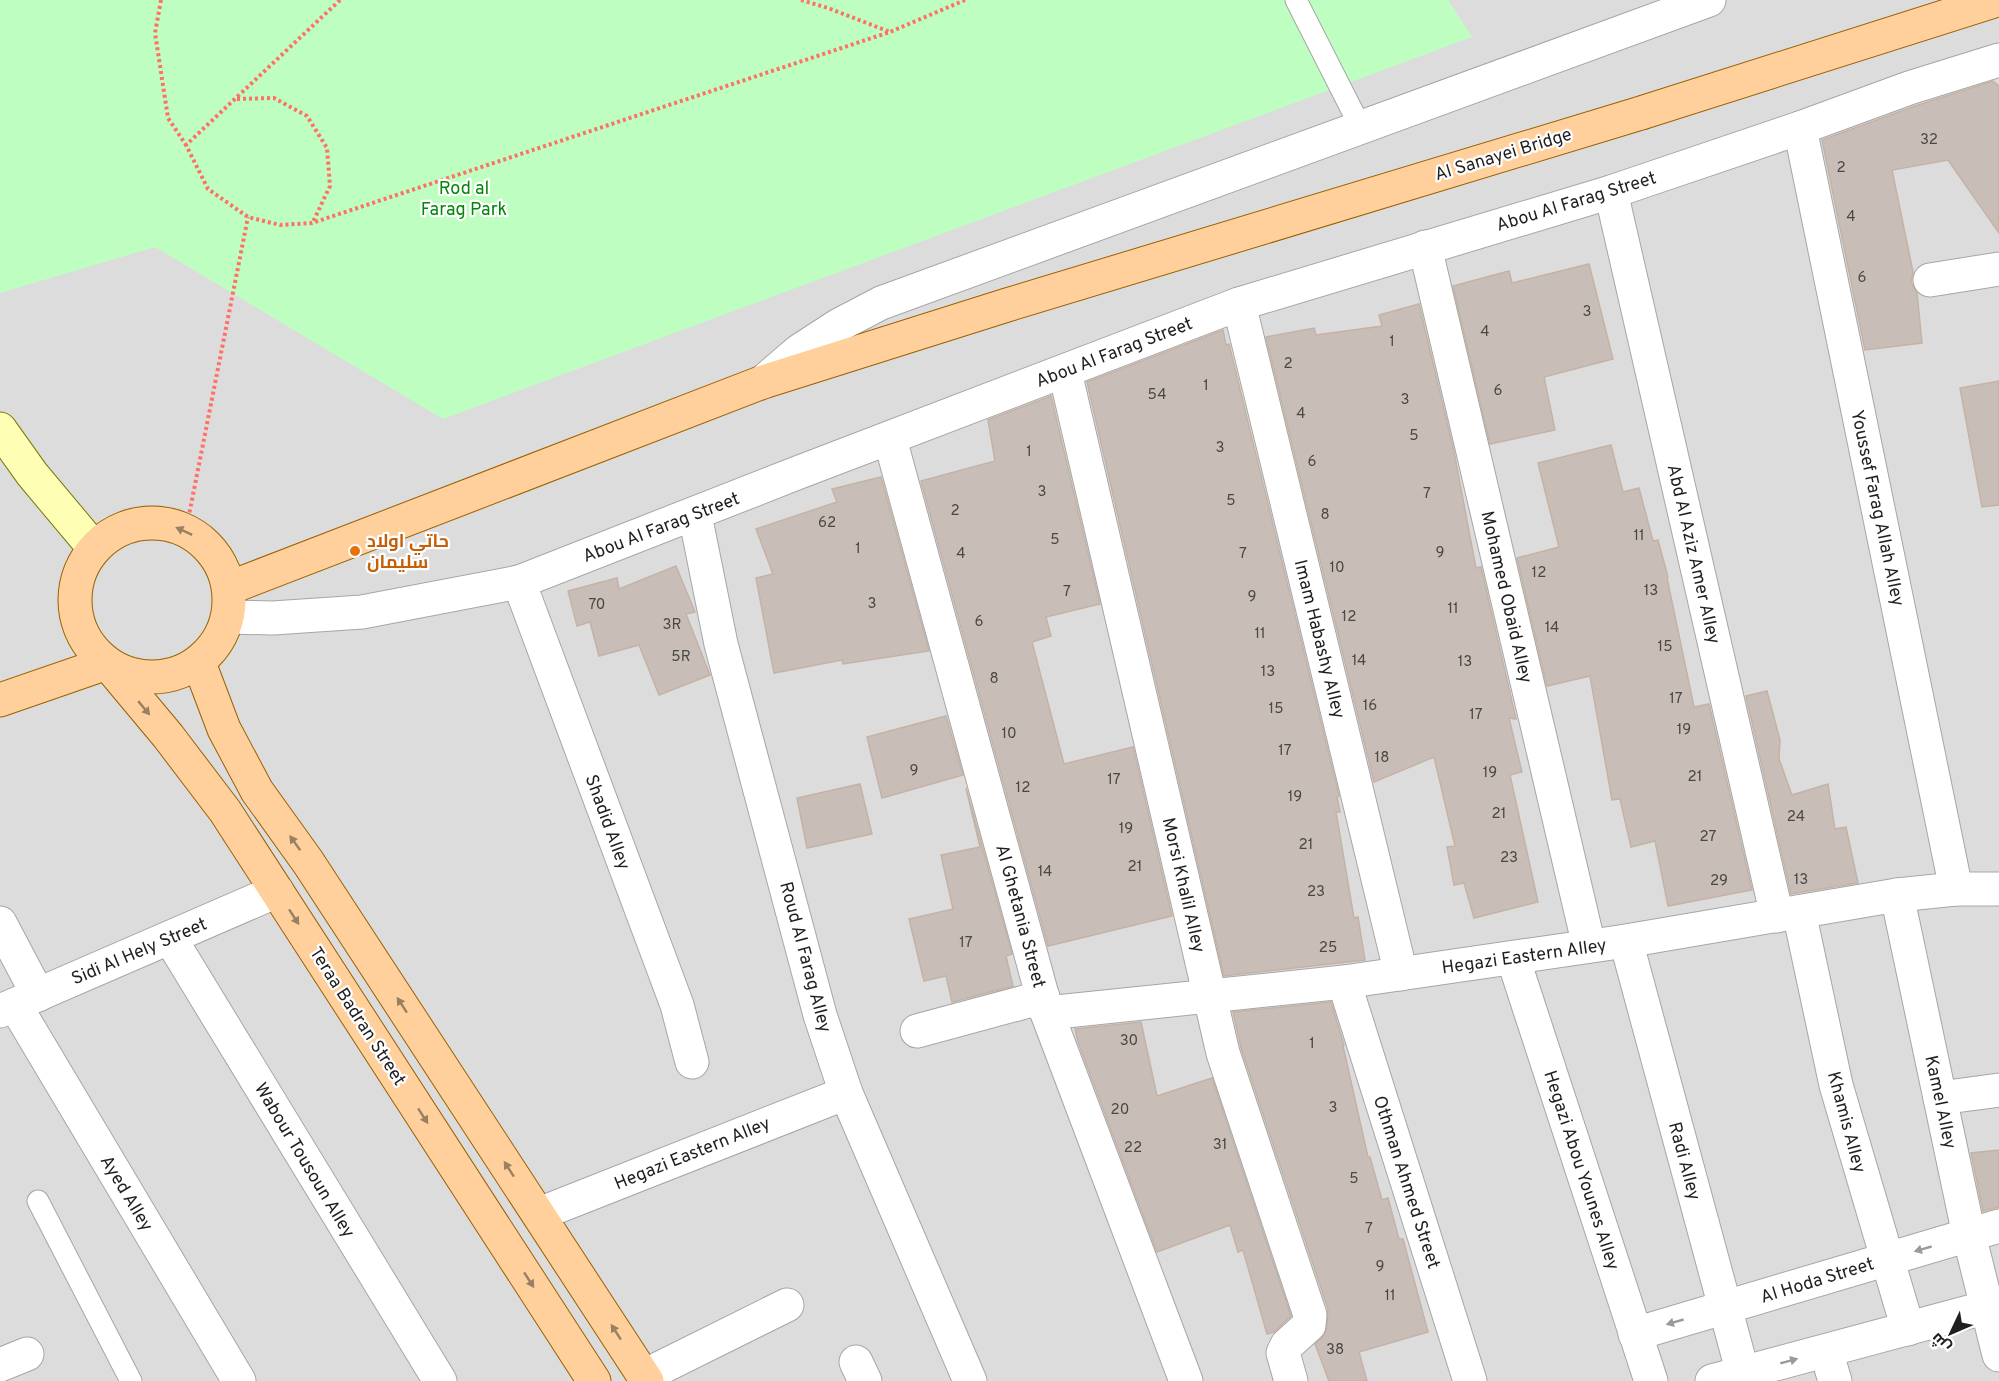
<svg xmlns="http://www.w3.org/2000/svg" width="1999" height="1381" viewBox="0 0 1999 1381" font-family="Overpass,Cairo,sans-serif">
	<rect width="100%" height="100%" fill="#f1ece5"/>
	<rect fill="#dddcdc" x="0" y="0" width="1999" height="1381"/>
	<polygon fill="#bffec1" points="0,0 1448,0 1472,37 443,419 155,247 0,293"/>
	<g fill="#c9beb7" stroke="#c4b2a6" stroke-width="1.5">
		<polygon points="1993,81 1999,86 1999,233 1948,160 1892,170 1913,272 1911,282 1917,293 1922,343 1865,350 1822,140 1915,106"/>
		<polygon points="1589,264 1613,359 1544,377 1555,430 1490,444 1453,286 1509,271 1512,283"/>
		<polygon points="1419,304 1454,452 1476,568 1481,567 1516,719 1509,718 1522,772 1510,775 1538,902 1474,918 1464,883 1454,885 1447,847 1455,846 1434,757 1374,782 1266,337 1314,328 1316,335 1382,326 1379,315"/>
		<polygon points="1223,330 1226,345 1229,344 1339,796 1337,797 1340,812 1336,812 1354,918 1358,917 1365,960 1224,976 1087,382"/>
		<polygon points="1999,381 1999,505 1982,507 1960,388"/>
		<polygon points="1051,396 1100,604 1046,617 1051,636 1032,642 1064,764 1133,747 1172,916 1048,946 921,481 995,461 988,420"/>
		<polygon points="1611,445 1623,492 1639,488 1653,541 1658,540 1668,577 1667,578 1694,707 1709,704 1752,890 1668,906 1655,841 1631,847 1620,799 1612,800 1590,676 1547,686 1517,558 1559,547 1538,463"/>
		<polygon points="881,477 929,651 843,664 842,660 774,673 756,578 773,574 756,529 837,502 832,489"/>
		<polygon points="676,566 695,612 686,614 710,675 659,695 639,645 599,656 590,622 577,626 568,591 617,578 619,589"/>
		<polygon points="1767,691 1780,740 1779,759 1792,795 1828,784 1835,829 1846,827 1858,883 1791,894 1746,696"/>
		<polygon points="946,716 963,775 882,798 867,737"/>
		<polygon points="860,784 872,834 807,848 797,798"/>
		<polygon points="966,788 1012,954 1006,956 1013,986 952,1002 946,976 924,981 909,919 953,909 941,855 980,847"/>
		<polygon points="1331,1002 1344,1045 1343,1046 1368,1157 1370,1157 1382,1200 1388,1198 1399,1239 1403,1239 1428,1332 1359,1352 1367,1381 1329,1381 1315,1344 1322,1338 1327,1328 1328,1309 1241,1048 1233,1012"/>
		<polygon points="1141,1022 1157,1096 1212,1078 1291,1316 1274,1332 1267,1334 1243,1250 1238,1252 1230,1225 1157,1252 1078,1042 1075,1029"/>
		<polygon points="1999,1150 1999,1207 1983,1211 1971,1153"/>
	</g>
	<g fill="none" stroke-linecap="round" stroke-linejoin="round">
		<defs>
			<g id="lane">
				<polyline points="1296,0 1361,128"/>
				<polyline points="38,1201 131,1381"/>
			</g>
			<g id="street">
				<polyline points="1800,128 1956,889"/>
				<polyline points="1611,192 1777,916"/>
				<polyline points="1425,247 1589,946"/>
				<polyline points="1930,280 1999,269"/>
				<polyline points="1239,304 1401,974"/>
				<polyline points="1065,372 1223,1053 1310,1315 1309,1325 1287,1345 1283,1353 1291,1381"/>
				<polyline points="763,382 799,351 839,325 881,303 1709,0"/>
				<polyline points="890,439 1047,1013 1186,1381"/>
				<polyline points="695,515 721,644 820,1015 846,1093 970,1381"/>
				<polyline points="519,582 677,1005 692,1062"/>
				<polyline points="228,617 273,618 362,612 519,582 797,473 1239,304 1611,192 1800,128 1909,88 1999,60"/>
				<polyline points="1897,895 1969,1235 1999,1355"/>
				<polyline points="1799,912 1836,1085 1908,1329"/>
				<polyline points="0,923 38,995"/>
				<polyline points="170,938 440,1381"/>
				<polyline points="1626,941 1745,1381"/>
				<polyline points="1513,958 1651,1381"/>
				<polyline points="1344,982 1470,1381"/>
				<polyline points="15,1005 239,1381"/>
				<polyline points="0,1011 277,891"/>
				<polyline points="1047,1013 1344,982 1626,941 1897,895 1956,889 1999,889"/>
				<polyline points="917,1031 1043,997"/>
				<polyline points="1940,1098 1999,1090"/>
				<polyline points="539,1214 846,1093"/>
				<polyline points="1635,1334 1999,1226"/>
				<polyline points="1826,1351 1835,1381"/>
				<polyline points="856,1362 865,1381"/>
				<polyline points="0,1365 27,1354"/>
				<polyline points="644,1376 787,1305"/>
				<polyline points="1712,1381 1999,1304"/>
			</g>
			<polyline id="secondary" points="0,429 32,474 94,548"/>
			<g id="primary">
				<circle cx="152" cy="600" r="77"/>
				<polyline points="229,588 763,382 1007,305 1641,113"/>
				<polyline points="199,663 224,729 257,791 308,862 647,1381"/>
				<polyline points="0,700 107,663 168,736 225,811 594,1381"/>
			</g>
		</defs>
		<use href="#lane" stroke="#a6a6a6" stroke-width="23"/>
		<use href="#street" stroke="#a6a6a6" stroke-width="35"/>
		<use href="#secondary" stroke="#747c00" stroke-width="35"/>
		<use href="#primary" stroke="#9a6000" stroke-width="35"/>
		<g stroke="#ff7067" stroke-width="4" stroke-dasharray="3 3" stroke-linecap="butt">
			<polyline points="161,0 155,33 168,118 186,145"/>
			<polyline points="340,0 186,145 208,189 248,217 280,225 312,223 890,32 965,0"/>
			<polyline points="801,0 828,8 890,32"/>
			<polyline points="237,99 274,98 307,116 327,148 330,186 313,222"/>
			<polyline points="186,530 248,217"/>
		</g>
		<use href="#lane" stroke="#fff" stroke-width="21"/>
		<use href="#street" stroke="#fff" stroke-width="33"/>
		<use href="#secondary" stroke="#fefeb5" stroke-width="33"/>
		<use href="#primary" stroke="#ffd09b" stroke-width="33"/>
		<defs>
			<polyline id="primary-bridge" points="1641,113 1997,0"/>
		</defs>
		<use href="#primary-bridge" stroke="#9a6000" stroke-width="35" stroke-linecap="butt"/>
		<use href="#primary-bridge" stroke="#ffd09b" stroke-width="33"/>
	</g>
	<defs><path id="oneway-solid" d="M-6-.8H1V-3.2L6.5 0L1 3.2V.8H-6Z" transform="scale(1.5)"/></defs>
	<g fill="#9a8063">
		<use href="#oneway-solid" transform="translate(184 531) rotate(-155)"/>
		<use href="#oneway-solid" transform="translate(144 708) rotate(50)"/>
		<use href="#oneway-solid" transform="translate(295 843) rotate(-126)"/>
		<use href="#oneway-solid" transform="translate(294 917) rotate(57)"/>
		<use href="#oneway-solid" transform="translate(402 1005) rotate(-123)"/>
		<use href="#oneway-solid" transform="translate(423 1116) rotate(57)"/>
		<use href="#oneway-solid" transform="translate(509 1169) rotate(-123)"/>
		<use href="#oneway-solid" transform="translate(529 1280) rotate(57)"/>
		<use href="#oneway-solid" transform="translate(616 1332) rotate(-123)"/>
	</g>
	<g fill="#9a9a9a">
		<use href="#oneway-solid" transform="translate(1923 1249) rotate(164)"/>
		<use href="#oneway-solid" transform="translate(1675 1322) rotate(164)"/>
		<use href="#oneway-solid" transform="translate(1789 1361) rotate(-15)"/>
	</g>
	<circle fill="#e8710a" stroke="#fff" stroke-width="2" cx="355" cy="551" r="6"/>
	<g text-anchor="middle" stroke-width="4.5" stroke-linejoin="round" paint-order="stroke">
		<g font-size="15" fill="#4a4745">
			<text x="1929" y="144">32</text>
			<text x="1841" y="172">2</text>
			<text x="1851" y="221">4</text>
			<text x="1862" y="282">6</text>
			<text x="1587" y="316">3</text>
			<text x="1485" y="336">4</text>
			<text x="1392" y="346">1</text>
			<text x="1288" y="368">2</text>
			<text x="1206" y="390">1</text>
			<text x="1498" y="395">6</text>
			<text x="1157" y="399">54</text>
			<text x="1405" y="404">3</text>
			<text x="1301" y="418">4</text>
			<text x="1414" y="440">5</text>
			<text x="1220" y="452">3</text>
			<text x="1029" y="456">1</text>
			<text x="1312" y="466">6</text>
			<text x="1042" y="496">3</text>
			<text x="1427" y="498">7</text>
			<text x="1231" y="505">5</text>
			<text x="955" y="515">2</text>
			<text x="1325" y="519">8</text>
			<text x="827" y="527">62</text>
			<text x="1639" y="540">11</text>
			<text x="1055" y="544">5</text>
			<text x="858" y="553">1</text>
			<text x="1440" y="557">9</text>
			<text x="961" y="558">4</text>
			<text x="1243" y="558">7</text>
			<text x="1337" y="572">10</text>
			<text x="1539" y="577">12</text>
			<text x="1651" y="595">13</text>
			<text x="1067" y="596">7</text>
			<text x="1252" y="601">9</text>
			<text x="872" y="608">3</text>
			<text x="597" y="609">70</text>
			<text x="1453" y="613">11</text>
			<text x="1349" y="621">12</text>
			<text x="979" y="626">6</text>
			<text x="672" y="629">3R</text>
			<text x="1552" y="632">14</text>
			<text x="1260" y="638">11</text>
			<text x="1665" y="651">15</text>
			<text x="681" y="661">5R</text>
			<text x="1359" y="665">14</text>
			<text x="1465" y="666">13</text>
			<text x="1268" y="676">13</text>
			<text x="994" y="683">8</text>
			<text x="1676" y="703">17</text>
			<text x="1370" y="710">16</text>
			<text x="1276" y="713">15</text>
			<text x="1476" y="719">17</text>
			<text x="1684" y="734">19</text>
			<text x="1009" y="738">10</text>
			<text x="1285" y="755">17</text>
			<text x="1382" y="762">18</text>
			<text x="914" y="775">9</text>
			<text x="1490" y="777">19</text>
			<text x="1695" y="781">21</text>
			<text x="1114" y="784">17</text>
			<text x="1023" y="792">12</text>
			<text x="1295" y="801">19</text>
			<text x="1499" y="818">21</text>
			<text x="1796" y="821">24</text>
			<text x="1126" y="833">19</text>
			<text x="1708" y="841">27</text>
			<text x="1306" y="849">21</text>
			<text x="1509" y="862">23</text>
			<text x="1135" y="871">21</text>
			<text x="1045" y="876">14</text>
			<text x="1801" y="884">13</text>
			<text x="1719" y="885">29</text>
			<text x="1316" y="896">23</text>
			<text x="966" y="947">17</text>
			<text x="1328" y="952">25</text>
			<text x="1129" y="1045">30</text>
			<text x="1312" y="1048">1</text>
			<text x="1333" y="1112">3</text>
			<text x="1120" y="1114">20</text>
			<text x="1220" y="1149">31</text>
			<text x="1133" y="1152">22</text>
			<text x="1354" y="1183">5</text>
			<text x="1369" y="1233">7</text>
			<text x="1380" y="1271">9</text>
			<text x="1390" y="1300">11</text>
			<text x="1335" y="1354">38</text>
		</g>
		<g font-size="18" fill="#1f1f1f" stroke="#fff">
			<text transform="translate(1503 154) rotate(-17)" y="6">Al Sanayei Bridge</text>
			<text transform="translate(1576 201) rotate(-17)" y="6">Abou Al Farag Street</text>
			<text transform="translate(1114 352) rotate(-21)" y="6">Abou Al Farag Street</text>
			<text transform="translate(1878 508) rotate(78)" y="6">Youssef Farag Allah Alley</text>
			<text transform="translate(661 527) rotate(-21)" y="6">Abou Al Farag Street</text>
			<text transform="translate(1694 554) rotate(77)" y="6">Abd Al Aziz Amer Alley</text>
			<text transform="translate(1507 597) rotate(77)" y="6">Mohamed Obaid Alley</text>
			<text transform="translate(1320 639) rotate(76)" y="6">Imam Habashy Alley</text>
			<text transform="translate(608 822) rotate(70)" y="6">Shadid Alley</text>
			<text transform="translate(1184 885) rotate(77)" y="6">Morsi Khalil Alley</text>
			<text transform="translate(1021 916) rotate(75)" y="6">Al Ghetania Street</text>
			<text transform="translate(139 951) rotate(-23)" y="6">Sidi Al Hely Street</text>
			<text transform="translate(1524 956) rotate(-8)" y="6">Hegazi Eastern Alley</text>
			<text transform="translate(806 957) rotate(75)" y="6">Roud Al Farag Alley</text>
			<text transform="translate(358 1016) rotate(57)" y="6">Teraa Badran Street</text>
			<text transform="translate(1941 1102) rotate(78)" y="6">Kamel Alley</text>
			<text transform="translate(1847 1122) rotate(75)" y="6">Khamis Alley</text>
			<text transform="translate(692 1153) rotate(-22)" y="6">Hegazi Eastern Alley</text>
			<text transform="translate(305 1160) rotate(59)" y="6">Wabour Tousoun Alley</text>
			<text transform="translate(1685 1161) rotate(75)" y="6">Radi Alley</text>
			<text transform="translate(1582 1170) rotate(72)" y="6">Hegazi Abou Younes Alley</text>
			<text transform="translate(1407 1182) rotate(72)" y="6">Othman Ahmed Street</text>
			<text transform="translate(127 1193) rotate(59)" y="6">Ayed Alley</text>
			<text transform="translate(1817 1280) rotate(-17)" y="6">Al Hoda Street</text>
		</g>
		<g font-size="18" fill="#038708" stroke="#fff">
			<text x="464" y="194">Rod al<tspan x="464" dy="21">Farag Park</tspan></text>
		</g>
		<g font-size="18" font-weight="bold" fill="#c56008" stroke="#fff" text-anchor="start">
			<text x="367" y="547">حاتي اولاد<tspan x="367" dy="21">سليمان</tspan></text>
		</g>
	</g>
	<g transform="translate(1951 1333) rotate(226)" stroke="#ffffff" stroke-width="4.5" paint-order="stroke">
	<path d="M0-4.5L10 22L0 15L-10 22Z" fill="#1f1f1f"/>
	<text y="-9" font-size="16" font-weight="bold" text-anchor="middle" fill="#1f1f1f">ش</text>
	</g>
</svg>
